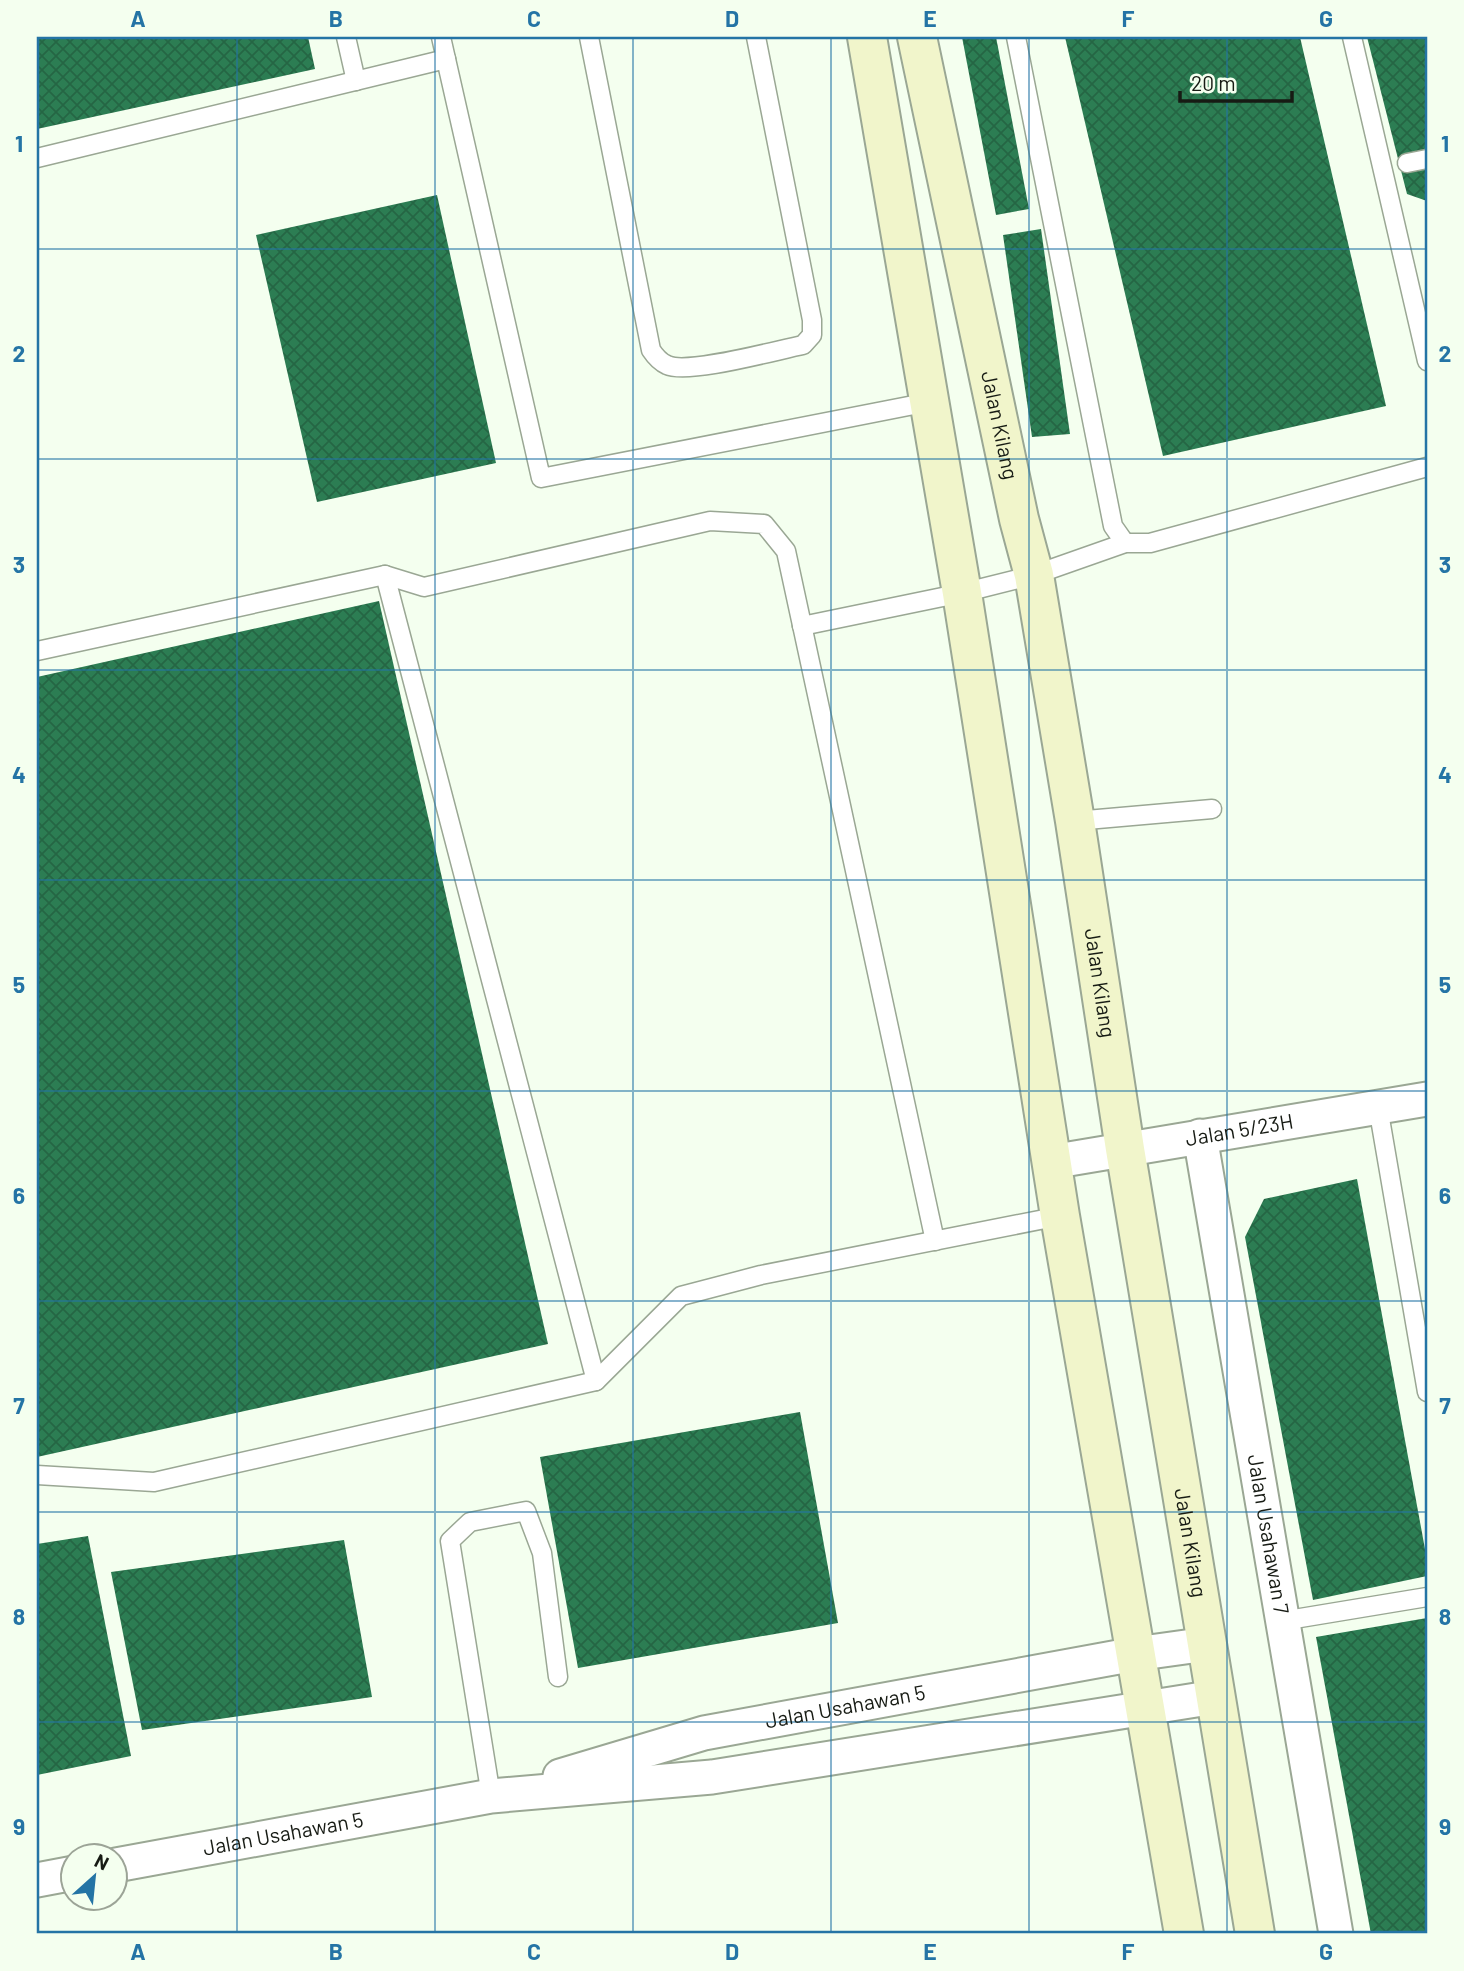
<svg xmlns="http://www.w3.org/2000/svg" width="1464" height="1971" viewBox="0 0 1464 1971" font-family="Barlow,sans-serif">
	<defs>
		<pattern id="building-cross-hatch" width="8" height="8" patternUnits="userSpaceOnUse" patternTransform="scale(1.75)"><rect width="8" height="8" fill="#2c7d53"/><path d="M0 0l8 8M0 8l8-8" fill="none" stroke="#256644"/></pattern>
	</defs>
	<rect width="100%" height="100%" fill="#f4ffef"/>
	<g fill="url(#building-cross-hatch)">
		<polygon points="37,37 308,37 315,69 37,129"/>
		<polygon points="962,37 996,37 1029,209 996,215"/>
		<polygon points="1065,37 1300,37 1386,406 1163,456"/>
		<polygon points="1367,37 1427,37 1427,201 1407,194"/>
		<polygon points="437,195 496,463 317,502 256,235"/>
		<polygon points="1041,229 1070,434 1032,437 1003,235"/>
		<polygon points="379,601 548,1344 37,1457 37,677"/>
		<polygon points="1357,1179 1427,1560 1427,1576 1313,1600 1245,1237 1264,1199"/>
		<polygon points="800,1412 838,1623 578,1668 540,1457"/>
		<polygon points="88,1536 131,1756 37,1775 37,1544"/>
		<polygon points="344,1540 372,1697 142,1730 111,1572"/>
		<polygon points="1427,1618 1427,1934 1371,1934 1316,1637"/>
	</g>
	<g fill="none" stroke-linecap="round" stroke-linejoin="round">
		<defs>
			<g id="service">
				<polyline points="346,37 356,81"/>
				<polyline points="441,37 541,478 929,402"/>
				<path d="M589,37L651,350C655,356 660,362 667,365C688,375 777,350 803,345L812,335V320L756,37"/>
				<polyline points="1016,37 1113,526 1125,543"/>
				<polyline points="1352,37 1427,361"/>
				<polyline points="37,158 446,59"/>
				<polyline points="1407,163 1427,159"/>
				<polyline points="385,575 596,1381"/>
				<polyline points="802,626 962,593 1034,575 1125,543 1150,543 1427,467"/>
				<polyline points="37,651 385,575 424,587 710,521 764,524 786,551 935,1241"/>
				<polyline points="1075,821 1212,809"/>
				<polyline points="1378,1107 1427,1392"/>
				<polyline points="37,1475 154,1482 596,1381 681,1296 761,1275 1060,1216"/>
				<polyline points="1282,1621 1427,1597"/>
				<polyline points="491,1796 450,1541 470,1522 526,1511 542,1553 558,1677"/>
			</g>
			<g id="minor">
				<path id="s1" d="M1200,1136L1336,1934"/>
				<path id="s2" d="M1051,1162L1427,1099"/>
				<path id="s3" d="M560,1776L704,1733L1135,1654L1207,1644"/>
				<path id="s4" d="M116,1865L491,1796L712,1777L1215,1697"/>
				<polyline points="37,1880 74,1873"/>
			</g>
			<g id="secondary">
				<polyline points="867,37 962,593 1060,1216 1184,1934"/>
				<path id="s5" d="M917,37L1019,519L1034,575L1075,821L1125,1149L1255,1934"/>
			</g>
		</defs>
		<use href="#service" stroke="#9aa794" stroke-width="21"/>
		<use href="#minor" stroke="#9aa794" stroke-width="37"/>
		<use href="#secondary" stroke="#9aa794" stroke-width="42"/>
		<use href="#service" stroke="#fff" stroke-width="18"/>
		<use href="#minor" stroke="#fff" stroke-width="33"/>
		<use href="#secondary" stroke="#f1f5cb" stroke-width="38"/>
	</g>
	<path fill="none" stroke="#2474a5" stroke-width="2" stroke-opacity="0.55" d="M237,37V1934M435,37V1934M633,37V1934M831,37V1934M1029,37V1934M1227,37V1934M37,249H1427M37,459H1427M37,670H1427M37,880H1427M37,1091H1427M37,1301H1427M37,1512H1427M37,1722H1427"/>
	<g text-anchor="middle" stroke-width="7" stroke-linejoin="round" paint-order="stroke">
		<g font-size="21" fill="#171b14" stroke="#f4ffef">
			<text dy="7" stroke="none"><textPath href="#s5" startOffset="397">Jalan Kilang</textPath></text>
			<text dy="7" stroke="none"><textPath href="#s5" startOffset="964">Jalan Kilang</textPath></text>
			<text dy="7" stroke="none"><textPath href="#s2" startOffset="191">Jalan 5/23H</textPath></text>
			<text dy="7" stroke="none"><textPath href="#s1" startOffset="404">Jalan Usahawan 7</textPath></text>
			<text dy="7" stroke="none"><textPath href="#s5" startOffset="1531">Jalan Kilang</textPath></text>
			<text dy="7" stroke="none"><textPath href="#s3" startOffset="294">Jalan Usahawan 5</textPath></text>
			<text dy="7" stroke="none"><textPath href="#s4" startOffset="170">Jalan Usahawan 5</textPath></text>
		</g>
	</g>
	<rect width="1464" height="1971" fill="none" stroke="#f4ffef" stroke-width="77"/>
	<g transform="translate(94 1877) rotate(27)"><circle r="33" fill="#f4ffef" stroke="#9ca497" stroke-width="2"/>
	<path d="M0-5L12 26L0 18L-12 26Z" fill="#2474a5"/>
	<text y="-10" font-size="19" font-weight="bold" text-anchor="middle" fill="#171b14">N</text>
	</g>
	<path d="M1180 91v10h112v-10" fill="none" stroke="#171b14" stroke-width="3.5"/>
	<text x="1191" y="91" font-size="21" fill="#171b14" stroke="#f4ffef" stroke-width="5" paint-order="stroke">20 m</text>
	<rect x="38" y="38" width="1388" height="1894" fill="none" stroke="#2474a5" stroke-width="2.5"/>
	<g font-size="23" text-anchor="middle" font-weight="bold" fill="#2474a5">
		<text x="138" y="27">A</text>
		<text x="336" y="27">B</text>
		<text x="534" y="27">C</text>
		<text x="732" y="27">D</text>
		<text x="930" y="27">E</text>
		<text x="1128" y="27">F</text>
		<text x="1326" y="27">G</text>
		<text x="19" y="152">1</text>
		<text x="1445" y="152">1</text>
		<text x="19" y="362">2</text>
		<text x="1445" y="362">2</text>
		<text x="19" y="573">3</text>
		<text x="1445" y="573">3</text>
		<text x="19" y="783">4</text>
		<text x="1445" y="783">4</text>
		<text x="19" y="993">5</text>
		<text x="1445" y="993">5</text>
		<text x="19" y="1204">6</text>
		<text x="1445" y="1204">6</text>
		<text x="19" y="1414">7</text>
		<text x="1445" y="1414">7</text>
		<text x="19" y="1625">8</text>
		<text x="1445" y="1625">8</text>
		<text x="19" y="1835">9</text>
		<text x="1445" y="1835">9</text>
		<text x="138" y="1960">A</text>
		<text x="336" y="1960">B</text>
		<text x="534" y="1960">C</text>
		<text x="732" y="1960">D</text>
		<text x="930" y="1960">E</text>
		<text x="1128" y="1960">F</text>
		<text x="1326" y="1960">G</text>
	</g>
</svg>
